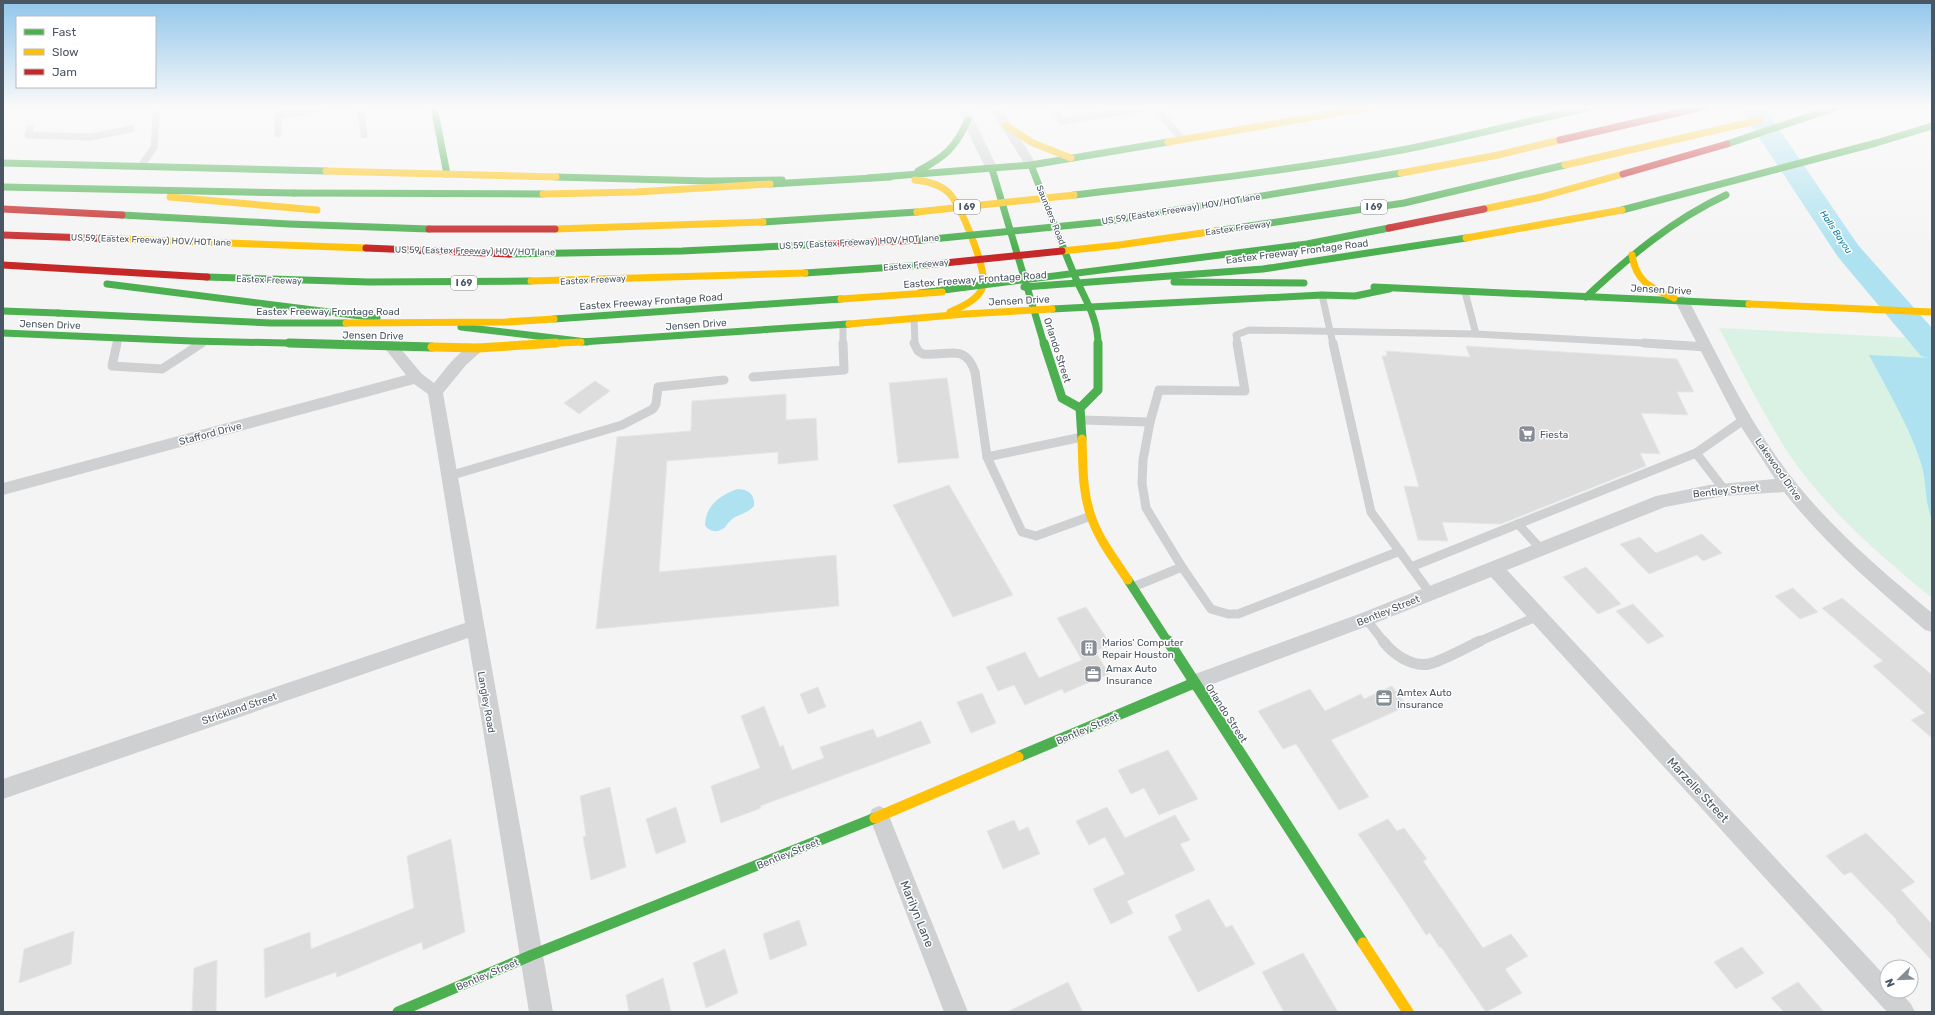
<svg xmlns="http://www.w3.org/2000/svg" width="1935" height="1015" viewBox="0 0 1935 1015" font-family="Rubik,sans-serif">
	<rect width="100%" height="100%" fill="#f4f4f4"/>
	<path fill="#d9f2e3" d="M1719,328L1932,339V598C1881,556 1829,512 1791,457C1764,416 1742,371 1719,328Z"/>
	<g fill="#aee2f0">
		<path d="M1869,355L1932,358V520C1924,500 1927,479 1920,460C1908,424 1887,389 1869,355Z"/>
		<path d="M737,489C748,489 755,494 754,506C746,515 736,514 730,521C727,523 727,526 724,528C718,533 709,532 705,525C706,505 719,496 737,489Z"/>
	</g>
	<g fill="none" stroke-linecap="round" stroke-linejoin="round">
		<polygon fill="#aee2f0" fill-rule="evenodd" points="1739,107 1764,107 1858,245 1932,328 1932,359 1921,356 1838,257"/>
	</g>
	<g fill="#ddddde" stroke="#e5e6e7">
		<polygon points="1466,346 1677,359 1694,392 1677,392 1688,415 1641,413 1660,454 1640,453 1646,466 1501,524 1442,522 1448,541 1418,540 1404,486 1419,487 1382,356 1387,356 1386,351 1470,357"/>
		<polygon points="947,378 959,458 898,463 889,383"/>
		<polygon points="595,381 610,391 579,414 564,403"/>
		<polygon points="786,394 786,420 816,418 818,460 778,464 778,452 667,461 659,572 836,555 839,606 596,629 617,437 691,431 692,401"/>
		<polygon points="949,485 1013,595 953,617 893,505"/>
		<polygon points="1702,534 1722,553 1703,561 1697,555 1649,574 1620,544 1640,537 1656,553"/>
		<polygon points="1586,567 1621,604 1598,614 1563,577"/>
		<polygon points="1793,588 1818,612 1800,619 1775,596"/>
		<polygon points="1842,598 1932,675 1932,738 1911,720 1925,713 1873,666 1883,661 1822,608"/>
		<polygon points="1633,604 1664,636 1648,644 1616,611"/>
		<polygon points="1086,607 1111,645 1095,651 1109,674 1064,693 1062,689 1025,705 1014,685 998,691 986,667 1025,652 1039,678 1082,660 1057,618"/>
		<polygon points="1392,686 1407,706 1331,740 1369,797 1339,810 1296,744 1283,749 1258,711 1310,689 1325,711 1361,694 1364,699"/>
		<polygon points="818,687 826,707 808,714 800,694"/>
		<polygon points="982,693 996,723 971,733 957,702"/>
		<polygon points="764,706 780,747 783,745 792,770 824,758 820,747 873,729 877,738 921,721 931,743 760,806 761,808 721,823 711,786 760,768 741,716"/>
		<polygon points="1168,750 1198,799 1159,815 1144,788 1131,794 1118,770"/>
		<polygon points="610,787 626,867 591,880 583,837 586,836 580,796"/>
		<polygon points="676,807 686,842 656,854 646,819"/>
		<polygon points="1107,807 1125,838 1175,815 1190,840 1180,844 1195,870 1127,901 1133,913 1111,924 1093,889 1125,874 1105,837 1089,845 1076,821"/>
		<polygon points="1388,819 1397,831 1404,828 1427,859 1423,861 1483,948 1511,934 1528,956 1505,969 1522,993 1486,1012 1441,947 1440,948 1430,933 1426,935 1404,901 1358,834"/>
		<polygon points="1014,820 1019,831 1028,827 1040,854 1003,869 987,831"/>
		<polygon points="1866,833 1915,882 1901,890 1932,924 1932,961 1896,921 1897,920 1851,872 1844,875 1826,856"/>
		<polygon points="451,839 465,932 423,950 422,942 337,977 336,972 265,998 264,949 310,932 311,949 414,908 407,856"/>
		<polygon points="1209,899 1226,928 1232,925 1255,964 1198,992 1168,937 1182,930 1175,915"/>
		<polygon points="799,920 807,945 770,960 763,934"/>
		<polygon points="74,931 71,964 19,983 24,949"/>
		<polygon points="1742,947 1764,973 1736,989 1714,962"/>
		<polygon points="725,949 738,993 706,1008 693,963"/>
		<polygon points="1303,953 1338,1012 1284,1012 1262,972"/>
		<polygon points="217,960 216,1012 192,1012 194,968"/>
		<polygon points="663,978 671,1012 629,1012 626,995"/>
		<polygon points="1068,982 1083,1012 1007,1012"/>
		<polygon points="1798,982 1824,1012 1784,1012 1771,998"/>
	</g>
	<g fill="none" stroke-linecap="round" stroke-linejoin="round">
		<g stroke="#ced0d2" stroke-width="7">
			<polyline points="360,107 364,135"/>
			<polyline points="1053,107 1062,121 1152,107"/>
			<polyline points="1155,107 1181,138"/>
			<polyline points="3,110 4,107"/>
			<polyline points="30,128 28,135 91,137 131,129"/>
			<polyline points="278,134 278,116 329,107"/>
			<polyline points="142,165 154,147 157,107"/>
			<polyline points="1322,295 1333,344"/>
			<polyline points="914,318 915,344"/>
			<polyline points="843,324 843,344"/>
			<polyline points="1476,334 1661,344"/>
			<polyline points="117,344 118,338"/>
			<polyline points="200,344 204,342"/>
			<polyline points="1238,344 1236,335 1249,330 1476,334 1465,292"/>
		</g>
		<g stroke="#ced0d2" stroke-width="9">
			<polyline points="117,343 112,366 162,369 202,343"/>
			<path d="M914,343L918,351L923,354C947,357 965,342 975,372L987,457L1022,532L1036,536L1091,516"/>
			<polyline points="1333,343 1371,512 1430,593"/>
			<polyline points="1644,343 1707,347"/>
			<polyline points="753,377 844,370 843,343"/>
			<polyline points="1081,420 1150,422"/>
			<polyline points="1696,453 1723,488"/>
			<polyline points="987,457 1082,437"/>
			<polyline points="449,476 622,425 653,409 656,404 658,387 724,380"/>
			<polyline points="1518,524 1696,453 1745,419"/>
			<polyline points="1182,567 1211,609 1228,614 1238,614 1400,551"/>
			<polyline points="1411,567 1518,524 1541,549"/>
			<polyline points="1133,587 1182,567 1146,508 1142,483 1143,460 1150,422 1159,390 1245,391 1237,343"/>
			<polyline points="1366,619 1384,642"/>
			<polyline points="1478,642 1538,616"/>
		</g>
		<path stroke="#ced0d2" stroke-width="11" d="M1383,641C1393,654 1411,667 1429,664C1442,661 1467,647 1480,641"/>
		<g fill="#ced0d2" fill-rule="evenodd">
			<polygon points="960,107 972,107 974,120 998,169 996,172 988,172 986,169 962,120"/>
			<polygon points="984,107 1000,107 1037,165 1035,168 1027,168 992,112"/>
			<path d="M1682,296L1687,298L1689,301C1717,354 1743,410 1778,459C1820,519 1876,566 1932,613V632L1925,630C1875,587 1825,544 1784,492L1724,496L1665,507L1507,570L1887,978V991H1899L1911,1004L1915,1012H1887L1491,577L1373,624L1194,691L1187,689L1184,683L1187,677L1359,614L1656,496L1709,485L1775,479L1736,419L1675,301L1677,298Z"/>
			<path d="M390,341L395,342L422,374L434,383C444,371 466,339 483,344L485,348L466,365L443,393L553,1012H529L468,638L3,799V779L465,623L428,394L414,384L3,495V483L406,375L383,346L385,342Z"/>
			<polygon points="879,806 886,809 889,816 968,1012 944,1012 869,816 872,809"/>
		</g>
		<g stroke="#4caf50" stroke-width="7">
			<polyline points="434,107 447,174"/>
			<polyline points="3,163 326,171"/>
			<path d="M1031,165C1046,203 1060,241 1076,279C1086,301 1098,319 1098,344"/>
			<polyline points="992,169 1044,344"/>
			<path d="M918,171C945,157 955,148 968,120"/>
			<polyline points="556,177 708,181 782,180"/>
			<polyline points="868,178 1031,165 1168,142"/>
			<polyline points="770,184 890,177"/>
			<polyline points="294,193 543,194"/>
			<polyline points="1622,210 1876,143 1932,126"/>
			<polyline points="122,215 289,224 429,229"/>
			<polyline points="763,222 917,212"/>
			<polyline points="509,254 682,251 826,244"/>
			<polyline points="805,273 925,265"/>
			<polyline points="207,277 369,282 531,281"/>
			<polyline points="1174,282 1304,283"/>
			<polyline points="107,284 377,318"/>
			<polyline points="1374,287 1749,304"/>
			<path d="M1586,297C1629,257 1672,220 1726,195"/>
			<polyline points="1052,309 1322,295 1355,296 1389,289"/>
			<polyline points="3,311 58,313"/>
			<polyline points="461,327 587,342"/>
			<polyline points="3,333 192,341 329,344"/>
			<polyline points="581,342 849,324"/>
		</g>
		<g stroke="#4caf50" stroke-width="9">
			<polyline points="289,343 432,347"/>
			<polyline points="1044,343 1062,398 1080,408"/>
			<polyline points="1082,439 1080,408 1098,390 1098,343"/>
			<polyline points="1128,580 1168,642"/>
		</g>
		<g stroke="#4caf50" stroke-width="11">
			<polyline points="1168,641 1363,943"/>
			<polyline points="1018,757 1194,683"/>
			<polyline points="398,1012 532,955 875,818"/>
		</g>
		<g stroke="#ffc107" stroke-width="7">
			<polyline points="1005,125 1033,143 1071,158"/>
			<polyline points="1168,142 1372,107"/>
			<polyline points="326,171 556,177"/>
			<path d="M915,180C927,181 940,184 949,193C961,206 987,269 983,286C979,300 961,307 950,312"/>
			<polyline points="543,194 636,192 770,184"/>
			<polyline points="170,197 317,210"/>
			<polyline points="555,229 763,222"/>
			<polyline points="118,239 366,248"/>
			<path d="M1632,255C1636,282 1651,288 1674,298"/>
			<polyline points="531,281 805,273"/>
			<polyline points="1749,304 1932,312"/>
			<polyline points="849,324 965,314 1052,309"/>
			<polyline points="539,344 581,342"/>
		</g>
		<g stroke="#ffc107" stroke-width="9">
			<polyline points="432,347 478,348 556,343"/>
			<path d="M1082,439C1083,466 1082,493 1092,519C1100,541 1115,560 1128,580"/>
		</g>
		<g stroke="#ffc107" stroke-width="11">
			<polyline points="875,818 1018,757"/>
			<polyline points="1363,943 1408,1012"/>
		</g>
		<g stroke="#c62828" stroke-width="7">
			<polyline points="3,209 122,215"/>
			<polyline points="429,229 555,229"/>
			<polyline points="3,235 118,239"/>
			<polyline points="826,244 922,240"/>
			<polyline points="366,248 509,254"/>
			<polyline points="3,265 207,277"/>
		</g>
		<g stroke="#4caf50" stroke-width="7">
			<polyline points="1727,144 1837,107"/>
			<polyline points="3,187 294,193"/>
			<path d="M1074,195C1185,182 1297,170 1407,149C1468,137 1529,121 1590,107"/>
			<polyline points="1216,231 1404,203 1565,165"/>
			<polyline points="922,240 1103,222 1401,173"/>
			<polyline points="1024,287 1263,269 1466,238"/>
			<polyline points="920,293 1307,244 1389,228"/>
			<polyline points="58,313 271,323 346,323"/>
			<polyline points="554,319 841,299"/>
		</g>
		<g stroke="#ffc107" stroke-width="7">
			<polyline points="1565,165 1760,120"/>
			<polyline points="1401,173 1498,155 1560,140"/>
			<polyline points="1484,209 1541,197 1623,174"/>
			<polyline points="917,212 1074,195"/>
			<polyline points="1466,238 1622,210"/>
			<polyline points="1062,251 1119,245 1216,231"/>
			<polyline points="841,299 942,292"/>
			<polyline points="346,323 506,322 554,319"/>
		</g>
		<g stroke="#c62828" stroke-width="7">
			<polyline points="1560,140 1703,107"/>
			<polyline points="1623,174 1727,144"/>
			<polyline points="1389,228 1484,209"/>
			<polyline points="925,265 1062,251"/>
		</g>
	</g>
	<linearGradient id="sky" x2="0" y2="1"><stop stop-color="#91c6eb"/><stop offset="0.43" stop-color="#fafafa"/><stop offset="1" stop-color="#fafafa" stop-opacity="0"/></linearGradient>
	<rect width="1935" height="249" fill="url(#sky)"/>
	<defs>
		<symbol id="supermarket-square" viewBox="-11 -11 22 22"><rect x="-9" y="-9" width="18" height="18" rx="4" fill="#868d94" stroke="#fff"/><path d="M-6-5.5h2.5l.6 2H6L4.5 2H-2.5L-4.4-4H-6ZM-1.5 3.2a1.3 1.3 0 1 0 .1 0ZM3 3.2a1.3 1.3 0 1 0 .1 0Z" fill="#fff"/></symbol>
		<symbol id="building-square" viewBox="-11 -11 22 22"><rect x="-9" y="-9" width="18" height="18" rx="4" fill="#868d94" stroke="#fff"/><path d="M-4-6H4V6H1V3H-1V6H-4ZM-2.5-4.3h1.7v1.8h-1.7ZM.8-4.3h1.7v1.8H.8ZM-2.5-1h1.7V.8h-1.7ZM.8-1h1.7V.8H.8Z" fill="#fff"/></symbol>
		<symbol id="office-square" viewBox="-11 -11 22 22"><rect x="-9" y="-9" width="18" height="18" rx="4" fill="#868d94" stroke="#fff"/><path d="M-6-3h4V-5.5h4V-3h4V5H-6ZM-1-4.5V-3h2v-1.5ZM-6 0V1H6V0Z" fill="#fff"/></symbol>
	</defs>
	<g fill-rule="evenodd">
		<use href="#supermarket-square" x="1517" y="424" width="20" height="20"/>
		<use href="#building-square" x="1079" y="638" width="20" height="20"/>
		<use href="#office-square" x="1083" y="664" width="20" height="20"/>
		<use href="#office-square" x="1374" y="688" width="20" height="20"/>
	</g>
	<g text-anchor="middle" stroke-width="3" stroke-linejoin="round" paint-order="stroke">
		<g fill="#fff" stroke="#808990" stroke-width="1">
			<rect x="954" y="200" width="26" height="14" rx="3"/>
			<rect x="1361" y="200" width="26" height="14" rx="3"/>
			<rect x="451" y="276" width="26" height="14" rx="3"/>
		</g>
		<g font-size="9" font-weight="bold" fill="#4a5661">
			<text x="967" y="210">I 69</text>
			<text x="1374" y="210">I 69</text>
			<text x="464" y="286">I 69</text>
		</g>
		<g font-size="9" fill="#4a5661" stroke="#fff">
			<text transform="translate(1181 209) rotate(-9)" y="3">US 59 (Eastex Freeway) HOV/HOT lane</text>
			<text transform="translate(1051 215) rotate(68)" y="3">Saunders Road</text>
			<text transform="translate(1238 228) rotate(-8)" y="3">Eastex Freeway</text>
			<text transform="translate(151 240) rotate(2)" y="3">US 59 (Eastex Freeway) HOV/HOT lane</text>
			<text transform="translate(859 242) rotate(-3)" y="3">US 59 (Eastex Freeway) HOV/HOT lane</text>
			<text transform="translate(475 251) rotate(1)" y="3">US 59 (Eastex Freeway) HOV/HOT lane</text>
			<text transform="translate(916 265) rotate(-5)" y="3">Eastex Freeway</text>
			<text transform="translate(269 280) rotate(2)" y="3">Eastex Freeway</text>
			<text transform="translate(593 280) rotate(-3)" y="3">Eastex Freeway</text>
		</g>
		<g font-size="9" font-style="italic" fill="#0c7c9b" stroke="#fff">
			<text transform="translate(1836 232) rotate(56)" y="3">Halls Bayou</text>
		</g>
		<g font-size="10" fill="#4a5661" stroke="#fff">
			<text transform="translate(1297 251) rotate(-7)" y="4">Eastex Freeway Frontage Road</text>
			<text transform="translate(975 279) rotate(-4)" y="4">Eastex Freeway Frontage Road</text>
			<text transform="translate(1661 289) rotate(3)" y="4">Jensen Drive</text>
			<text transform="translate(1019 300) rotate(-3)" y="4">Jensen Drive</text>
			<text transform="translate(651 301) rotate(-4)" y="4">Eastex Freeway Frontage Road</text>
			<text x="328" y="315">Eastex Freeway Frontage Road</text>
			<text transform="translate(50 324) rotate(2)" y="4">Jensen Drive</text>
			<text transform="translate(696 324) rotate(-4)" y="4">Jensen Drive</text>
			<text transform="translate(373 335) rotate(1)" y="4">Jensen Drive</text>
			<text transform="translate(1058 350) rotate(72)" y="4">Orlando Street</text>
			<text transform="translate(210 433) rotate(-15)" y="4">Stafford Drive</text>
			<text transform="translate(1779 469) rotate(55)" y="4">Lakewood Drive</text>
			<text transform="translate(1726 490) rotate(-6)" y="4">Bentley Street</text>
			<text transform="translate(1388 610) rotate(-22)" y="4">Bentley Street</text>
			<text transform="translate(487 702) rotate(80)" y="4">Langley Road</text>
			<text transform="translate(239 708) rotate(-19)" y="4">Strickland Street</text>
			<text transform="translate(1227 713) rotate(57)" y="4">Orlando Street</text>
			<text transform="translate(1087 728) rotate(-23)" y="4">Bentley Street</text>
			<text transform="translate(788 853) rotate(-22)" y="4">Bentley Street</text>
			<text transform="translate(487 974) rotate(-23)" y="4">Bentley Street</text>
		</g>
		<g font-size="10" fill="#4a5661" stroke="#fff" text-anchor="start">
			<text x="1540" y="438">Fiesta</text>
			<text x="1102" y="646">Marios' Computer<tspan x="1102" dy="12">Repair Houston</tspan></text>
			<text x="1106" y="672">Amax Auto<tspan x="1106" dy="12">Insurance</tspan></text>
			<text x="1397" y="696">Amtex Auto<tspan x="1397" dy="12">Insurance</tspan></text>
		</g>
		<g font-size="12" fill="#4a5661" stroke="#fff">
			<text transform="translate(1698 790) rotate(47)" y="4">Marzelle Street</text>
			<text transform="translate(917 914) rotate(68)" y="4">Marilyn Lane</text>
		</g>
	</g>
	<rect width="1935" height="1015" fill="none" stroke="#4a5661" stroke-width="8"/>
	<rect x="16" y="16" width="140" height="72" fill="#ffffff" stroke="#b7bbc0"/>
	<rect x="24" y="29" width="20" height="6" fill="#4caf50" stroke="#b7bbc0"/>
	<text x="52" y="36" font-size="12" fill="#4a5661">Fast</text>
	<rect x="24" y="49" width="20" height="6" fill="#ffc107" stroke="#b7bbc0"/>
	<text x="52" y="56" font-size="12" fill="#4a5661">Slow</text>
	<rect x="24" y="69" width="20" height="6" fill="#c62828" stroke="#b7bbc0"/>
	<text x="52" y="76" font-size="12" fill="#4a5661">Jam</text>
	<g transform="translate(1899 979) rotate(247)"><circle r="19" fill="#ffffff" stroke="#b7bbc0"/>
	<path d="M0-3L7 15L0 10L-7 15Z" fill="#868d94"/>
	<text y="-6" font-size="11" font-weight="bold" text-anchor="middle" fill="#4a5661">N</text>
	</g>
</svg>
